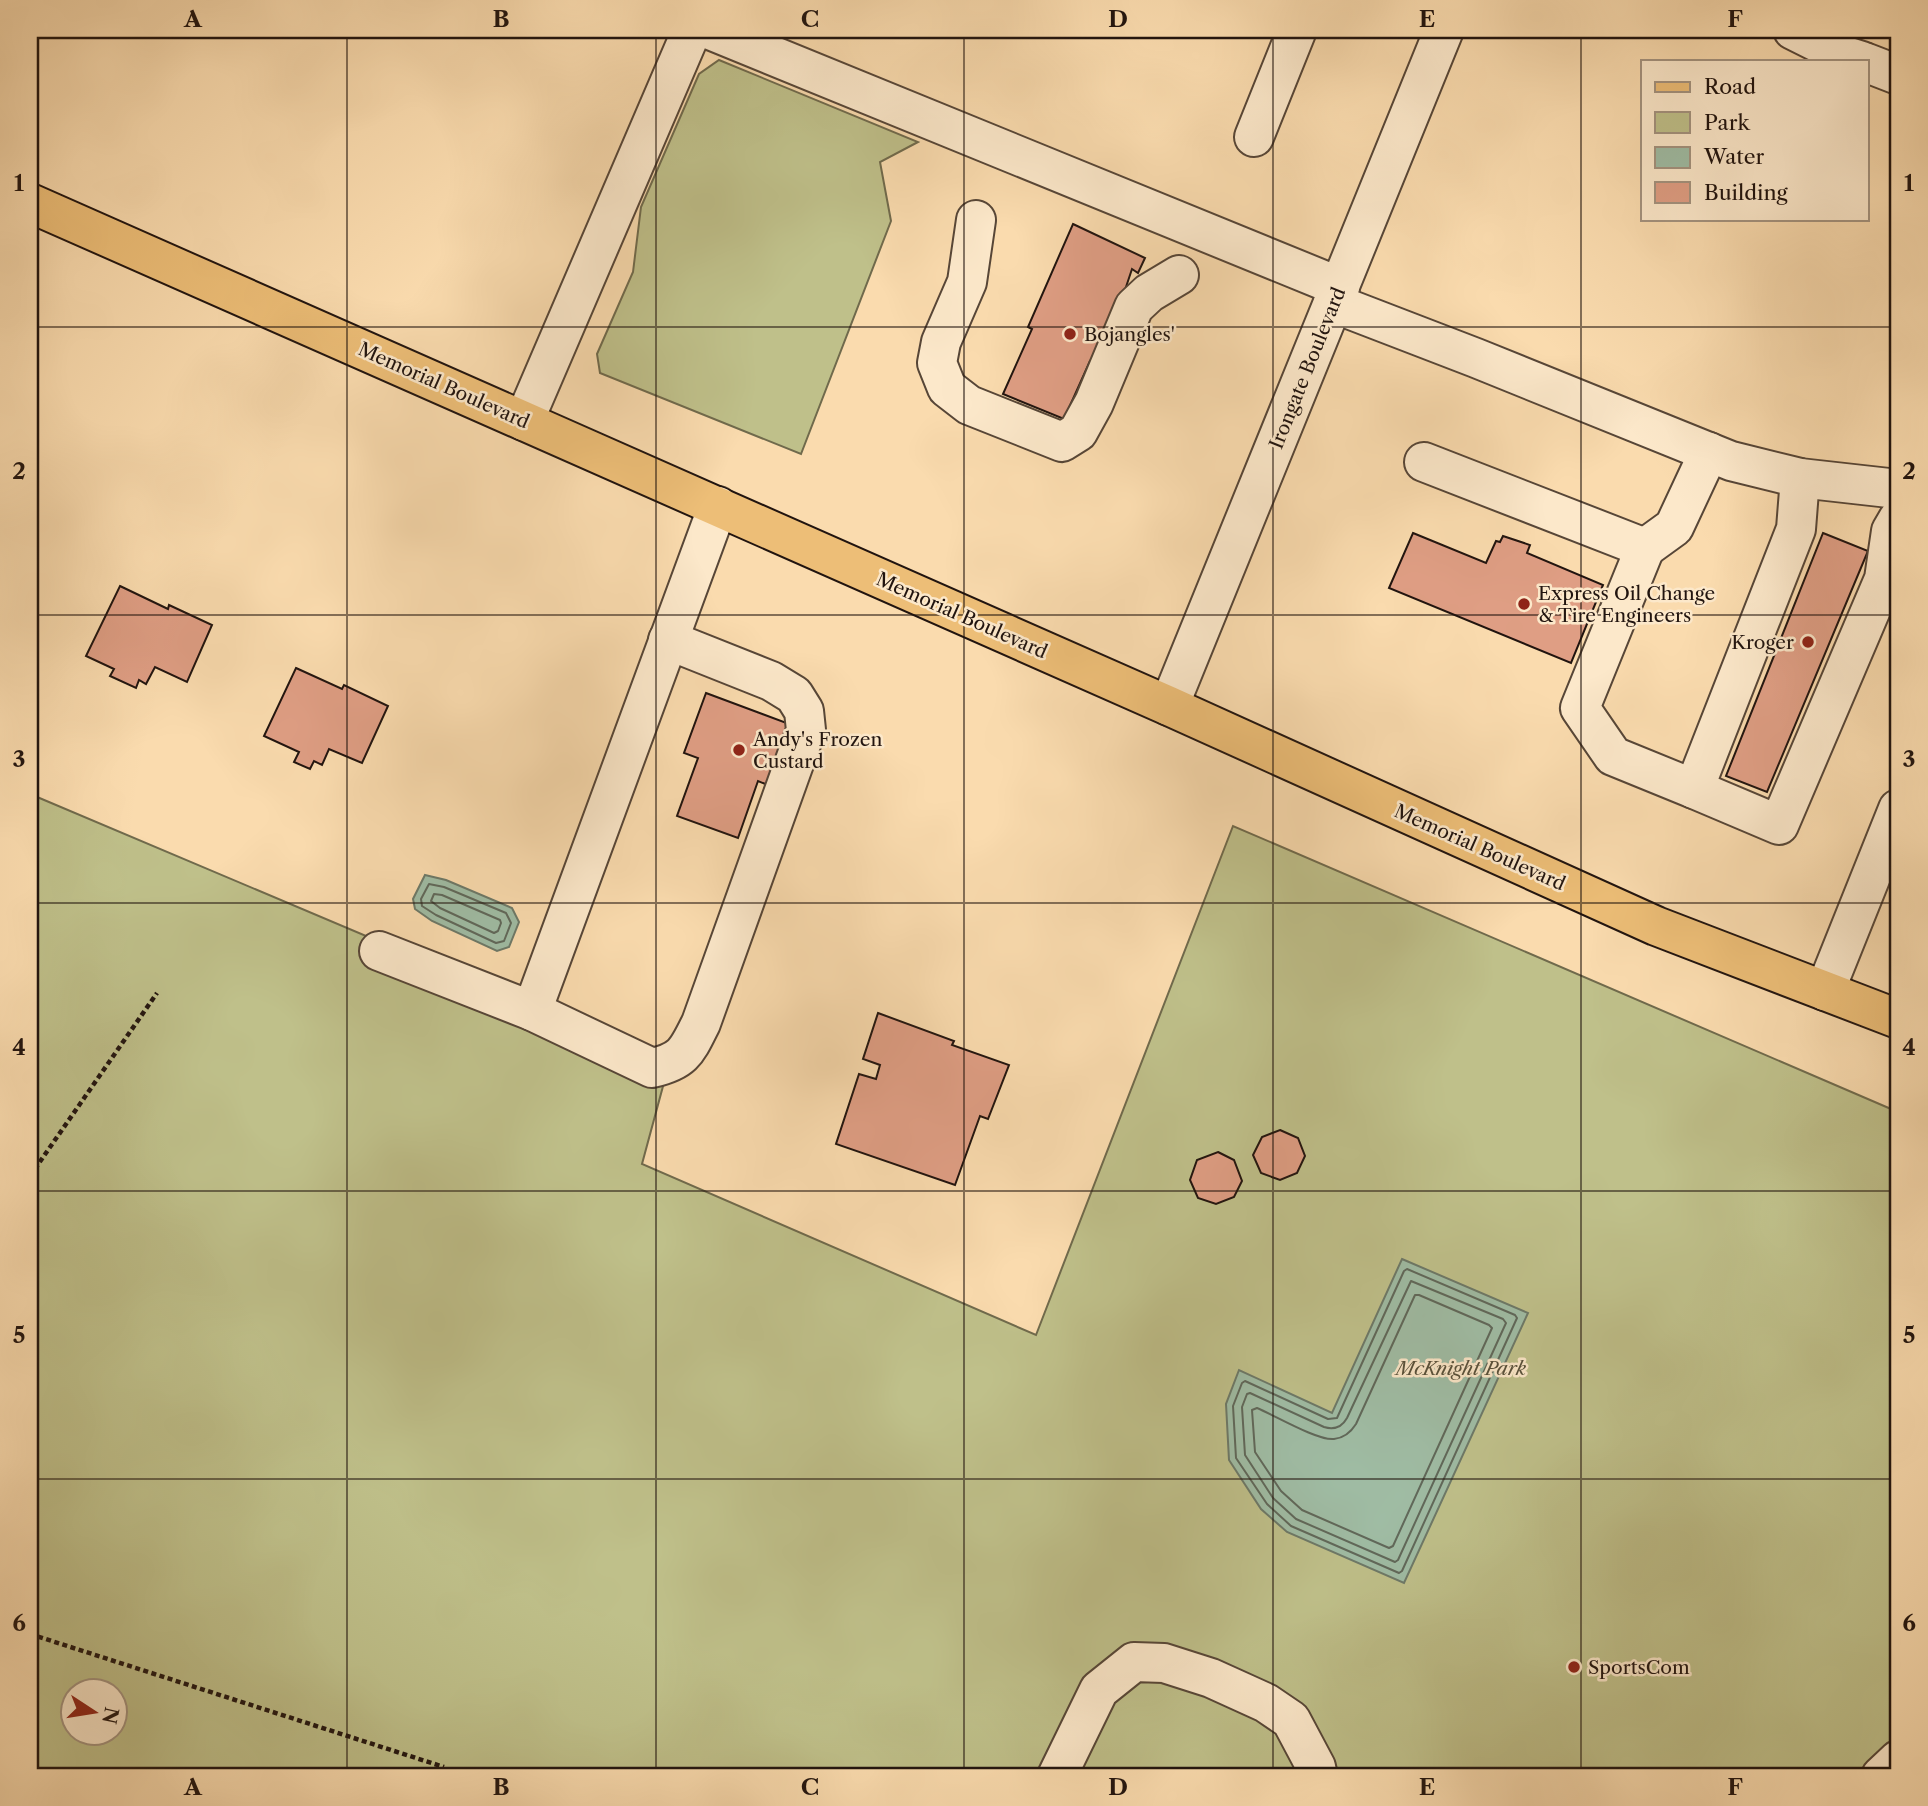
<svg xmlns="http://www.w3.org/2000/svg" width="1928" height="1806" viewBox="0 0 1928 1806" font-family="'Libre Caslon Text',serif">
	<rect width="100%" height="100%" fill="#fadbae"/>
	<filter id="stains"><feTurbulence type="fractalNoise" baseFrequency=".00286" numOctaves="4"/><feColorMatrix values="0 0 0 0 .2 0 0 0 0 .09 0 0 0 0 .02 0 0 0 .5 -.17"/></filter>
	<radialGradient id="worn" r=".72"><stop offset=".6" stop-color="#630" stop-opacity="0"/><stop offset="1" stop-color="#630" stop-opacity=".3"/></radialGradient>
	<g fill="#bfc08a" stroke="#706a4c" stroke-width="2" fill-rule="evenodd">
		<polygon points="719,60 918,142 880,162 891,221 801,454 600,373 597,354 633,272 641,207 699,74"/>
		<path d="M30,794L669,1064L642,1164L1036,1335L1233,826L1898,1112V1776H30ZM74,1690H116V1732H74Z"/>
	</g>
	<g fill="#9fbca4" stroke="#6d7968" stroke-width="2">
		<polygon points="425,875 446,880 512,908 519,922 509,947 497,951 432,921 415,909 413,899"/>
		<polygon points="1402,1259 1528,1313 1404,1583 1287,1532 1261,1509 1229,1460 1226,1404 1239,1370 1332,1413"/>
	</g>
	<g fill="none" stroke-linecap="round" stroke-linejoin="round">
		<g stroke="#60685a" stroke-width="2">
			<polygon points="429,884 444,887 506,913 511,923 504,941 496,943 436,915 422,906 421,899"/>
			<polygon points="434,894 442,895 500,920 501,923 498,931 494,933 440,908 431,901"/>
			<polygon points="1407,1269 1515,1315 1517,1318 1402,1571 1399,1573 1291,1526 1267,1504 1236,1458 1233,1406 1242,1383 1245,1381 1328,1419 1337,1418 1404,1271"/>
			<path d="M1411,1281L1503,1319L1506,1323L1398,1560L1395,1562L1296,1519L1273,1498L1245,1455L1242,1407L1247,1394L1250,1393L1324,1427C1334,1430 1342,1427 1347,1418Z"/>
			<path d="M1415,1295H1419L1489,1325L1492,1328L1393,1546L1389,1548L1302,1510L1281,1491L1255,1452L1252,1410L1257,1408C1274,1415 1318,1441 1334,1439C1344,1438 1351,1432 1356,1424Z"/>
		</g>
	</g>
	<g fill="#df9e84" stroke="#21140f" stroke-width="2">
		<polygon points="1073,224 1145,258 1138,273 1132,269 1100,365 1090,361 1064,419 1003,394 1032,329 1028,327"/>
		<polygon points="1413,533 1486,563 1496,541 1500,542 1503,536 1530,545 1527,553 1603,585 1571,663 1389,588"/>
		<polygon points="1823,533 1868,551 1767,792 1726,776"/>
		<polygon points="120,586 168,609 169,605 212,625 187,682 155,667 146,684 139,680 136,688 110,676 114,669 86,656"/>
		<polygon points="296,668 342,689 344,685 388,706 362,763 329,749 322,765 314,761 310,769 294,762 299,752 264,736"/>
		<polygon points="706,693 792,725 770,786 758,781 738,838 677,816 698,758 684,753"/>
		<polygon points="878,1013 954,1041 952,1045 1009,1065 988,1119 980,1116 955,1185 836,1144 859,1074 876,1079 880,1065 863,1059"/>
		<polygon points="1280,1130 1298,1138 1305,1156 1297,1173 1280,1180 1261,1173 1253,1155 1262,1137"/>
		<polygon points="1218,1152 1234,1160 1242,1181 1234,1197 1216,1204 1198,1198 1190,1180 1197,1160"/>
	</g>
	<g fill="none" stroke-linecap="round" stroke-linejoin="round">
		<defs>
			<g id="minor">
				<polyline points="710,30 1340,287"/>
				<polyline points="1793,30 1843,55 1862,61"/>
				<polyline points="1867,63 1898,75"/>
				<polyline points="1254,137 1297,30"/>
				<polyline points="976,220 967,282 941,342 937,363 947,388 969,405 1062,442 1078,432 1094,403 1134,307 1149,293 1179,275"/>
				<polyline points="1333,303 1476,358 1731,461 1800,478 1898,489"/>
				<polyline points="524,421 692,30"/>
				<polyline points="1424,462 1645,548 1580,708 1613,756 1694,789"/>
				<polyline points="1800,478 1796,529 1694,789 1779,825 1884,579 1891,531 1898,519"/>
				<polyline points="1645,548 1674,527 1709,452"/>
				<polyline points="1169,706 1444,30"/>
				<polyline points="379,951 532,1011 718,506"/>
				<polyline points="1825,991 1898,809"/>
				<path d="M532,1011L652,1068C684,1061 687,1051 701,1023L806,730L804,711L794,695L771,681L668,640"/>
				<polyline points="1057,1776 1099,1690 1134,1662 1164,1663 1211,1678 1266,1703 1291,1720 1316,1767 1318,1776"/>
				<polyline points="1881,1776 1898,1760"/>
			</g>
			<polyline id="major" points="30,203 1169,706 1656,926 1898,1019"/>
		</defs>
		<use href="#minor" stroke="#574637" stroke-width="42"/>
		<use href="#major" stroke="#21140f" stroke-width="42"/>
		<g stroke="#21140f" stroke-width="4.5" stroke-dasharray="5 3.5" stroke-linecap="butt">
			<polyline points="30,1176 157,993"/>
			<polyline points="30,1634 444,1767"/>
		</g>
		<use href="#minor" stroke="#fce8ca" stroke-width="38"/>
		<use href="#major" stroke="#edbe77" stroke-width="38"/>
	</g>
	<path fill="none" stroke="#21140f" stroke-width="2" stroke-opacity="0.55" d="M347,30V1776M656,30V1776M964,30V1776M1273,30V1776M1581,30V1776M30,327H1898M30,615H1898M30,903H1898M30,1191H1898M30,1479H1898"/>
	<g fill="#8f2418" stroke="#fce8ca" stroke-width="2.5">
		<circle cx="1070" cy="334" r="7"/>
		<circle cx="1524" cy="604" r="7"/>
		<circle cx="1808" cy="642" r="7"/>
		<circle cx="739" cy="750" r="7"/>
		<circle cx="1574" cy="1667" r="7"/>
	</g>
	<g text-anchor="middle" stroke-width="5" stroke-linejoin="round" paint-order="stroke">
		<g font-size="19" fill="#21140f" stroke="#fce8ca" text-anchor="start">
			<text x="1084" y="341">Bojangles'</text>
			<text x="1538" y="600">Express Oil Change<tspan x="1538" dy="22">&amp; Tire Engineers</tspan></text>
			<text x="1794" y="649" text-anchor="end">Kroger</text>
			<text x="753" y="746">Andy's Frozen<tspan x="753" dy="22">Custard</tspan></text>
			<text x="1588" y="1674">SportsCom</text>
		</g>
		<g font-size="19" fill="#21140f" stroke="#fce8ca">
			<text transform="translate(1307 368) rotate(-68)" y="7">Irongate Boulevard</text>
			<text transform="translate(444 385) rotate(24)" y="7">Memorial Boulevard</text>
			<text transform="translate(962 615) rotate(24)" y="7">Memorial Boulevard</text>
			<text transform="translate(1480 847) rotate(24)" y="7">Memorial Boulevard</text>
		</g>
		<g font-size="19" font-style="italic" fill="#58503a" stroke="#fce8ca">
			<text x="1461" y="1375">McKnight Park</text>
		</g>
	</g>
	<rect width="1928" height="1806" fill="none" stroke="#fadbae" stroke-width="77"/>
	<rect x="1641" y="60" width="228" height="161" fill="#fce8ca" stroke="#a4937f" stroke-width="2"/>
	<rect x="1655" y="82" width="35" height="10" fill="#edbe77" stroke="#a4937f" stroke-width="2"/>
	<text x="1704" y="94" font-size="21" fill="#21140f">Road</text>
	<rect x="1655" y="112" width="35" height="21" fill="#bfc08a" stroke="#a4937f" stroke-width="2"/>
	<text x="1704" y="130" font-size="21" fill="#21140f">Park</text>
	<rect x="1655" y="147" width="35" height="21" fill="#9fbca4" stroke="#a4937f" stroke-width="2"/>
	<text x="1704" y="164" font-size="21" fill="#21140f">Water</text>
	<rect x="1655" y="182" width="35" height="21" fill="#df9e84" stroke="#a4937f" stroke-width="2"/>
	<text x="1704" y="200" font-size="21" fill="#21140f">Building</text>
	<g transform="translate(94 1712) rotate(102)"><circle r="33" fill="#fce8ca" stroke="#a4937f" stroke-width="2"/>
	<path d="M0-5L12 26L0 18L-12 26Z" fill="#8f2418"/>
	<text y="-10" font-size="19" font-weight="bold" text-anchor="middle" fill="#21140f">N</text>
	</g>
	<rect x="38" y="38" width="1852" height="1730" fill="none" stroke="#21140f" stroke-width="2.5"/>
	<g font-size="23" text-anchor="middle" font-weight="bold" fill="#21140f">
		<text x="193" y="27">A</text>
		<text x="501" y="27">B</text>
		<text x="810" y="27">C</text>
		<text x="1118" y="27">D</text>
		<text x="1427" y="27">E</text>
		<text x="1735" y="27">F</text>
		<text x="19" y="191">1</text>
		<text x="1909" y="191">1</text>
		<text x="19" y="479">2</text>
		<text x="1909" y="479">2</text>
		<text x="19" y="767">3</text>
		<text x="1909" y="767">3</text>
		<text x="19" y="1055">4</text>
		<text x="1909" y="1055">4</text>
		<text x="19" y="1343">5</text>
		<text x="1909" y="1343">5</text>
		<text x="19" y="1631">6</text>
		<text x="1909" y="1631">6</text>
		<text x="193" y="1795">A</text>
		<text x="501" y="1795">B</text>
		<text x="810" y="1795">C</text>
		<text x="1118" y="1795">D</text>
		<text x="1427" y="1795">E</text>
		<text x="1735" y="1795">F</text>
	</g>
	<rect width="100%" height="100%" filter="url(#stains)"/>
	<rect width="100%" height="100%" fill="url(#worn)"/>
</svg>
